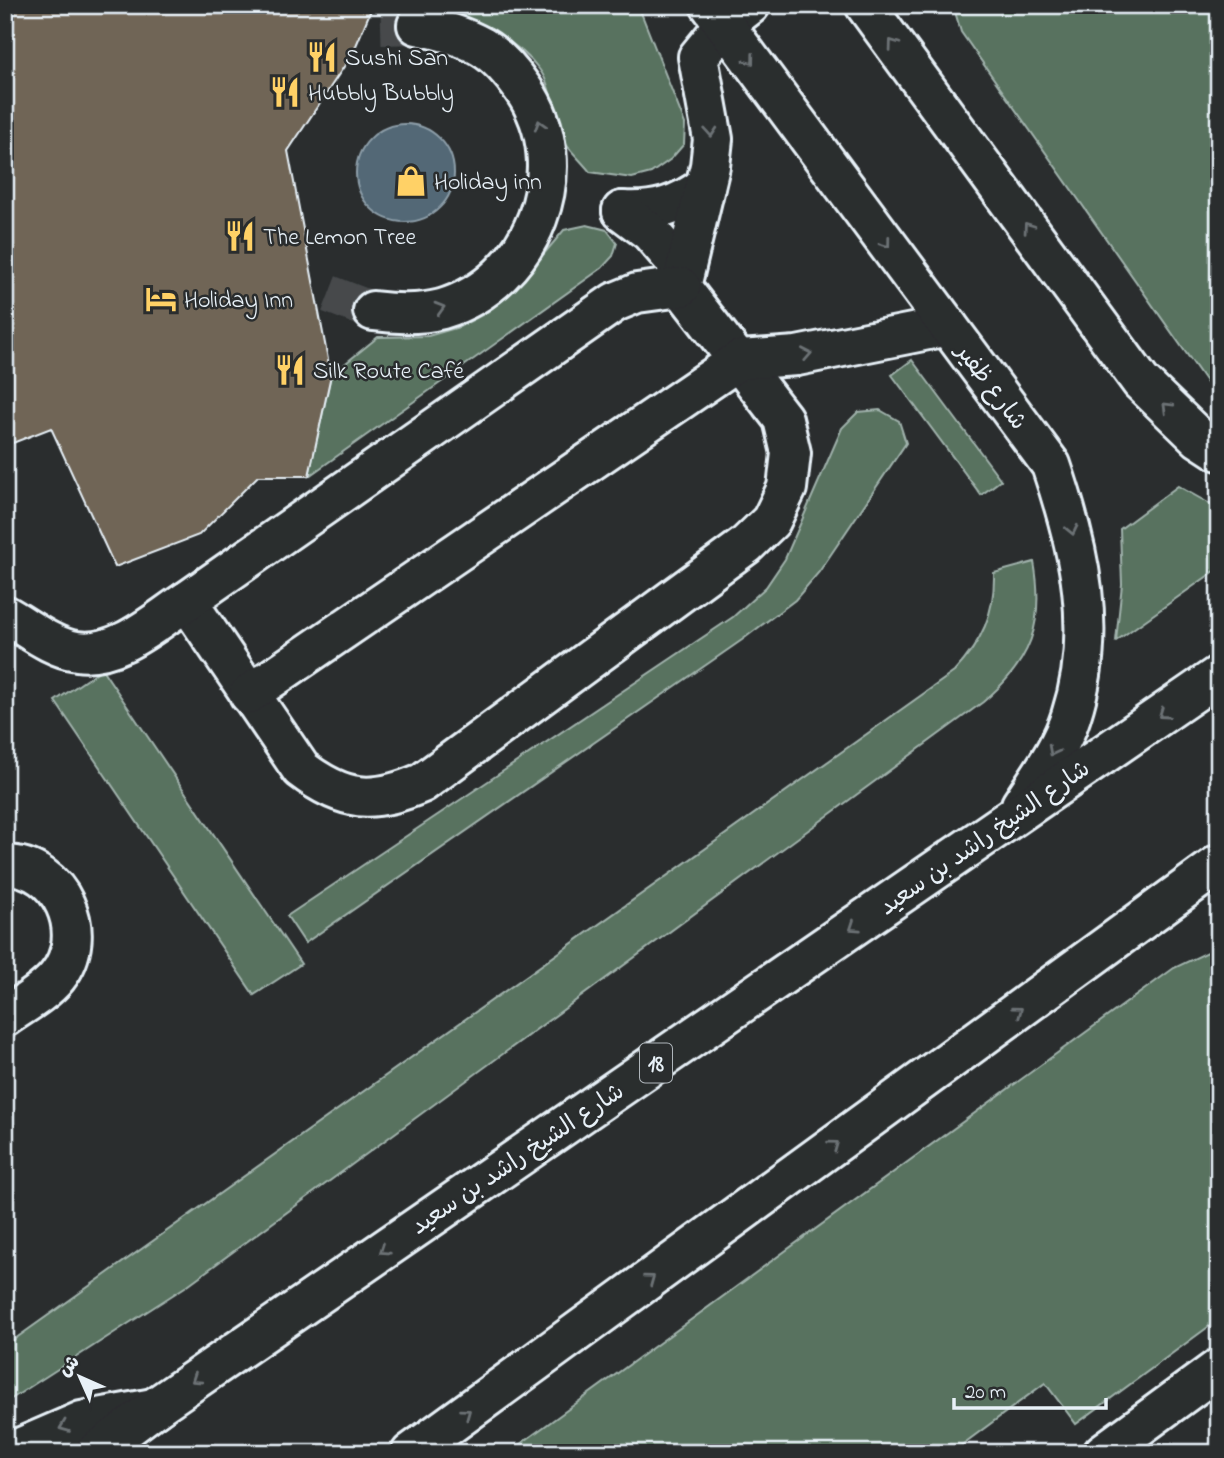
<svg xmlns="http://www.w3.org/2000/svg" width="1224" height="1458" viewBox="0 0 1224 1458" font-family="'Indie Flower','Playpen Sans Arabic',sans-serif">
	<rect width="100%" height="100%" fill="#2a2d2e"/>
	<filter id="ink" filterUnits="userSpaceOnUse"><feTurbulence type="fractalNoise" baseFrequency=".0143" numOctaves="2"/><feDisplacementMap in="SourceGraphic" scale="14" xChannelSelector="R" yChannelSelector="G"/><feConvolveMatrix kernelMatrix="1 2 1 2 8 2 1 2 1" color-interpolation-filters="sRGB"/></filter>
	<g filter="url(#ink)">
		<g fill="#59725f" stroke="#a0b2ac" stroke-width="2">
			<path d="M427,5H638L685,124L684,144L671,159L651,173L632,178L590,172C581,160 562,144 558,130C551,109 553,87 539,69C514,35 465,19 427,5Z"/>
			<polygon points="953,5 1219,5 1219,400 961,32"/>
			<polygon points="587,225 607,230 617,243 613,256 602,268 309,476 331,375 378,337 428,336 459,327 486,313 512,292 564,230"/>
			<polygon points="912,360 1001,480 981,495 892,375"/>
			<polygon points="880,410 899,421 906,443 819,572 795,600 742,640 305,943 287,916 733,617 766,587 785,559 842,428 858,412"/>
			<polygon points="1178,486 1219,509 1219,568 1116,641 1122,584 1120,529"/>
			<path d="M1034,562C1045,623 1031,662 983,702L185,1287L5,1403V1346L954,672C982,642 995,613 994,573Z"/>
			<polygon points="102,669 301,964 254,995 55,701"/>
			<polygon points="1212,950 1219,952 1219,1319 1076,1424 1045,1383 951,1453 508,1453 1174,968"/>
		</g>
		<circle fill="#526876" stroke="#8e9faa" stroke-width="2" cx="405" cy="173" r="49"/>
		<polygon fill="#6f6556" stroke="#e8f1f8" stroke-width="2" points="14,5 373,5 353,53 288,151 331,375 309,476 258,476 199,535 115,567 51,428 5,446 5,99"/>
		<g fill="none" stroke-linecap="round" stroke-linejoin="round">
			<g stroke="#464a4c" stroke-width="38" stroke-dasharray="38 19" stroke-linecap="butt">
				<polyline points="381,26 417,25"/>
				<polyline points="329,294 373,311"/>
			</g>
			<defs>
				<g id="minor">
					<path d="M622,211C655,213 679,206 705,186"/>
					<polyline points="622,211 650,232 684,271"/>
					<path d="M373,311C396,314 419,315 442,309C533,282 578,168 523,89C512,73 499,57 482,47C461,35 440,30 417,25"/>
					<path d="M187,601L301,769C344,802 373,804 422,783L746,545L771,521L787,488L791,453L783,419L681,287L710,166L713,139L698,57L724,25L750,5"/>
					<path d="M5,615C27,627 52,648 77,651C118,657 156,621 187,601L615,302L637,293L681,287"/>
					<polyline points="249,694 739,360 797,356 948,326"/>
					<path d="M5,865C61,865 92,934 57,977C44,993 22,1005 5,1017"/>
					<polyline points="8,1453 82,1421 154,1408"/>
					<polyline points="1103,1453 1219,1368"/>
				</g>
				<g id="major">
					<path d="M710,5L1051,465C1079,547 1099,631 1071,716C1061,748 1039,777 1021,805"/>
					<polyline points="865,5 1141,382 1199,438 1219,451"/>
					<polyline points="94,1453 154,1408 1219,675"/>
					<polyline points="411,1453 1219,864"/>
				</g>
			</defs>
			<use href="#minor" stroke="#e8f1f8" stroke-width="44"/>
			<use href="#major" stroke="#e8f1f8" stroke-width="44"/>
			<use href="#minor" stroke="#2a2d2e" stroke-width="38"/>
			<use href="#major" stroke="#2a2d2e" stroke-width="38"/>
		</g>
		<defs><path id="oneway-chevron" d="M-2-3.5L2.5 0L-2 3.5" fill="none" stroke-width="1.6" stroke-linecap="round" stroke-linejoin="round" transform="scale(1.75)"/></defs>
		<g stroke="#6c7275">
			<use href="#oneway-chevron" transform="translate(893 44) rotate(-126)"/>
			<use href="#oneway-chevron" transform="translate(750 60) rotate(53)"/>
			<use href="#oneway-chevron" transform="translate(540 125) rotate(-107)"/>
			<use href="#oneway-chevron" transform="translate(711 132) rotate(86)"/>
			<use href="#oneway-chevron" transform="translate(1028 227) rotate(-126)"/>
			<use href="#oneway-chevron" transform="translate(886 243) rotate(53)"/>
			<use href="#oneway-chevron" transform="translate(440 308) rotate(-16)"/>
			<use href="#oneway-chevron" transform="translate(807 354) rotate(-11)"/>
			<use href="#oneway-chevron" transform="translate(1167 407) rotate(-136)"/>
			<use href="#oneway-chevron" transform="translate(1072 530) rotate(78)"/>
			<use href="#oneway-chevron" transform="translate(1163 714) rotate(145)"/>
			<use href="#oneway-chevron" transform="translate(1053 751) rotate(117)"/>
			<use href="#oneway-chevron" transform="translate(854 927) rotate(146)"/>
			<use href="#oneway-chevron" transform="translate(1018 1011) rotate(-36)"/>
			<use href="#oneway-chevron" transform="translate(834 1145) rotate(-36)"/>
			<use href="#oneway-chevron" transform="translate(384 1250) rotate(146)"/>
			<use href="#oneway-chevron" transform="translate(650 1279) rotate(-36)"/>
			<use href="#oneway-chevron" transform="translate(196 1379) rotate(146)"/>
			<use href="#oneway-chevron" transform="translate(466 1413) rotate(-36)"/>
			<use href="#oneway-chevron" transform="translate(64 1427) rotate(159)"/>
		</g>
	</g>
	<defs>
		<symbol id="restaurant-bare" viewBox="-9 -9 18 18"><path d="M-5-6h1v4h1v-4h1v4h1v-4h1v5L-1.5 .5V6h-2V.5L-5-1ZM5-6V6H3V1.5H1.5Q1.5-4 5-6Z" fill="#ffd166" stroke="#2a2d2e" stroke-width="2.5" paint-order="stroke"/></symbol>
		<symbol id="shop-bare" viewBox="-9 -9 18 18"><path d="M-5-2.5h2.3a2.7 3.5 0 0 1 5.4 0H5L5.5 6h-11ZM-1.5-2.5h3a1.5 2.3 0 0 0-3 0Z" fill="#ffd166" stroke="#2a2d2e" stroke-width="2.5" paint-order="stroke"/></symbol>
		<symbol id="hotel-bare" viewBox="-9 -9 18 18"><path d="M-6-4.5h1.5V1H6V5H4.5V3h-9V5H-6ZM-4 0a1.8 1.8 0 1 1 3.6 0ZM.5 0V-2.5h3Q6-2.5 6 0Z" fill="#ffd166" stroke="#2a2d2e" stroke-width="2.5" paint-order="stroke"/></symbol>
	</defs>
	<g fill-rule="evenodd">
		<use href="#restaurant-bare" x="300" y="35" width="44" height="44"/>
		<use href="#restaurant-bare" x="263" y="70" width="44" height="44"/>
		<use href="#shop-bare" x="389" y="159" width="44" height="44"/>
		<use href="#restaurant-bare" x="218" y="214" width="44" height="44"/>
		<use href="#hotel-bare" x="139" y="277" width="44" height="44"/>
		<use href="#restaurant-bare" x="268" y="348" width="44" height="44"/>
	</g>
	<g text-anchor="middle" stroke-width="5" stroke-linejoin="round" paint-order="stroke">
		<rect fill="#2a2d2e" stroke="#afb6bb" stroke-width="2" x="640" y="1043.5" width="32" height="39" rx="5"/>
		<g font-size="23" font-weight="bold" fill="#e8f1f8">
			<text x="656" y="1071">18</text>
		</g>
		<g font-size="24" fill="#e8f1f8" stroke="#2a2d2e" text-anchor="start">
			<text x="345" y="65">Sushi San</text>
			<text x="308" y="100">Hubbly Bubbly</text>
			<text x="434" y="189">Holiday inn</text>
			<text x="263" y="244">The Lemon Tree</text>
			<text x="184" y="307">Holiday Inn</text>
			<text x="313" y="378">Silk Route Café</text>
		</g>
		<g font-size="24" fill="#e8f1f8" stroke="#2a2d2e">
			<text transform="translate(992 386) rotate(53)" y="8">شارع ظفير</text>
			<text transform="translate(984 837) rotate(-35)" y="8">شارع الشيخ راشد بن سعيد</text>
			<text transform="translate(517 1158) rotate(-34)" y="8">شارع الشيخ راشد بن سعيد</text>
		</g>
	</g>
	<rect width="1224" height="1458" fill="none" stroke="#2a2d2e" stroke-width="28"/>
	<rect x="14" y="14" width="1196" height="1430" fill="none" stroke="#e8f1f8" stroke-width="2.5" filter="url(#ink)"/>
	<g transform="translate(80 1377) rotate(315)" stroke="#2a2d2e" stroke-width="5" paint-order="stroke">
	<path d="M0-5L12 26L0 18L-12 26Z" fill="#e8f1f8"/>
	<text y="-10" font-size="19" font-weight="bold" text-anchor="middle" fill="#e8f1f8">ش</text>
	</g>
	<path d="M954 1398v10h152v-10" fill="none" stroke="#e8f1f8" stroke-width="3.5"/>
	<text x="965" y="1398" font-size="21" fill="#e8f1f8" stroke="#2a2d2e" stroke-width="5" paint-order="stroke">20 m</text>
</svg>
